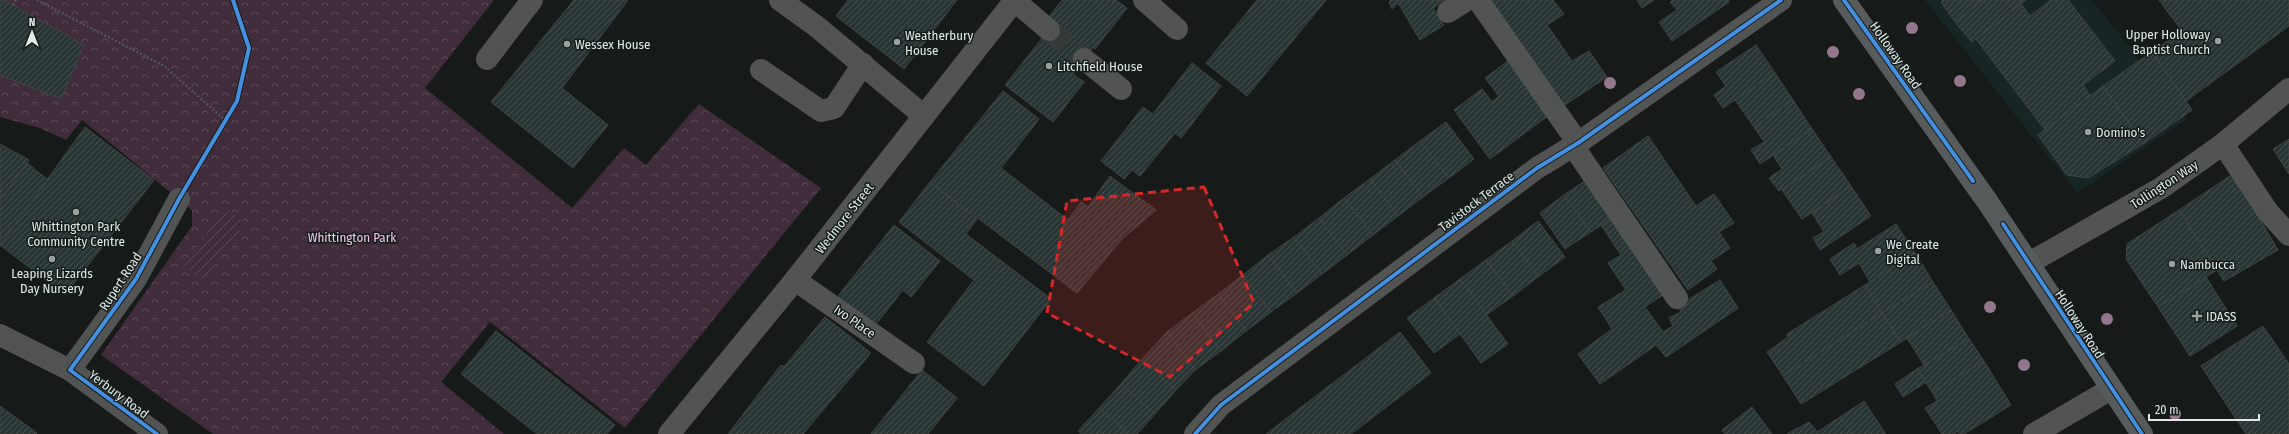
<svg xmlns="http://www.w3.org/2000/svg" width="2289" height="434" viewBox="0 0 2289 434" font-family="'Fira Sans Condensed',sans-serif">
	<defs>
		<pattern id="park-crowns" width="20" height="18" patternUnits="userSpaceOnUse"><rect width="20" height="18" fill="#412c3b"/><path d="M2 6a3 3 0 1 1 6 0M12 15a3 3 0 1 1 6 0" fill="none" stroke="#5c4b57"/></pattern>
		<pattern id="garden-furrows" width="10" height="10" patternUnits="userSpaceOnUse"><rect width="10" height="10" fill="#412c3b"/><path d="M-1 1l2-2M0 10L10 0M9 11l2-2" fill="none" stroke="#5c4b57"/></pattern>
		<pattern id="building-hatch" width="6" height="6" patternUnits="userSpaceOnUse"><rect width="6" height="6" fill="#293534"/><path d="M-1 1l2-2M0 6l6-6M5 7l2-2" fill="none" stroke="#485251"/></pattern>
	</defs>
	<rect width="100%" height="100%" fill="#161b1a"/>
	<polygon fill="#172624" points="1925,0 2092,0 2187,119 2077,193"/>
	<polygon fill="url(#park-crowns)" points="0,0 494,0 425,88 572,208 624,148 646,165 699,104 821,188 625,428 490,322 441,382 504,434 213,434 101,355 192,226 192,210 82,120 66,140 40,128 0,117"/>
	<polygon fill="url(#garden-furrows)" points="225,208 245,223 204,280 184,265"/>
	<g fill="url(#building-hatch)" stroke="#404443">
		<polygon points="0,0 4,0 84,45 61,99 0,75"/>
		<polygon points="574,0 628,0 562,88 608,125 573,168 491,102"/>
		<polygon points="848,0 957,0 904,69 836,16"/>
		<polygon points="1062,0 1116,0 1127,8 1095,49 1093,47 1073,74 1084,82 1053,122 1005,85 1055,22 1049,17"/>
		<polygon points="1257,0 1326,0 1247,96 1206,63"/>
		<polygon points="1391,0 1446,0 1433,8 1444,25 1420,40 1398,3 1392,9 1389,2"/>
		<polygon points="1488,0 1553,0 1564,14 1547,25 1572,61 1589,51 1607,77 1562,107"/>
		<polygon points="1637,0 1654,0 1642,8"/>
		<polygon points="1673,0 1728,0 1729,2 1672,41 1659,22 1677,10 1670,2"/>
		<polygon points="1943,0 1983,0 1955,22 1941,2"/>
		<polygon points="1983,0 2026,0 1972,42 1955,22"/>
		<polygon points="2051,0 2068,0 2115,61 2083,85 2090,96 2045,130 1976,39 2021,4 2030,16"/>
		<polygon points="2159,0 2289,0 2289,26 2186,101 2152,52 2182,31"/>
		<polygon points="1756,45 1775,73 1723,108 1714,95 1726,86 1716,72"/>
		<polygon points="2152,52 2192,110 2143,144 2103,86"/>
		<polygon points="1508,61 1549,115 1490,159 1454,110 1482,89 1492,102 1499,96 1485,78"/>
		<polygon points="1192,63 1221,86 1181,138 1175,133 1140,176 1132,170 1124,179 1101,161 1143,107 1153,114"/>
		<polygon points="1775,73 1793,100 1754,127 1735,100"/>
		<polygon points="2103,86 2143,144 2088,178 2067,175 2038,135"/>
		<polygon points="1003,91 1039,119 1001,168 1068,220 1081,202 1088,207 1110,176 1156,210 1122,239 1077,293 930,182"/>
		<polygon points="1793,100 1812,129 1760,164 1751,150 1764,142 1754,127"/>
		<polygon points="1446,122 1474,159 1449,178 1420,141"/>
		<polygon points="85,127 154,180 65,295 0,245"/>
		<polygon points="1812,129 1831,157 1779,191 1769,178 1782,169 1773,155"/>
		<polygon points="1648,136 1696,206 1714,194 1734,223 1719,232 1730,248 1711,261 1717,269 1688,290 1603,168"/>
		<polygon points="2289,139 2289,174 2273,149"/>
		<polygon points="1420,141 1449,178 1423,197 1395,160"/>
		<polygon points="0,144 29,160 0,201"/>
		<polygon points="1831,157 1851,186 1802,219 1782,190"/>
		<polygon points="1395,160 1423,197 1398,216 1370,179"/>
		<polygon points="27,163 48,180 0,245 0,201"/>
		<polygon points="2233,174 2278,250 2224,281 2179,210"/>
		<polygon points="1589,178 1615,215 1591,232 1564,195"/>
		<polygon points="1370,179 1398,216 1373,235 1344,198"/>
		<polygon points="930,182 977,219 966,234 1051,299 984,386 927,342 974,280 899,222"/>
		<polygon points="1851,186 1871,216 1820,250 1813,238 1824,232 1812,213"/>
		<polygon points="1564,195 1591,232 1565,249 1540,213"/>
		<polygon points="1344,198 1373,235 1347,255 1319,218"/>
		<polygon points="2179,210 2217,270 2158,307 2126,259 2127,244"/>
		<polygon points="1613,216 1666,293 1645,307 1663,332 1673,326 1669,318 1681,312 1678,306 1720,280 1738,308 1666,357 1656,345 1600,384 1578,354 1612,329 1598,307 1626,290 1608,263 1621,255 1601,225"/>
		<polygon points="1319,218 1347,255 1322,274 1294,237"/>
		<polygon points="1538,221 1565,257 1538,277 1512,241"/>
		<polygon points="1896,224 1915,253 1870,282 1859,263 1840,275 1830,259 1854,243 1857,249"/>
		<polygon points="894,225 940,261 911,297 903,290 872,329 835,300"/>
		<polygon points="1294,237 1322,274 1297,293 1268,255"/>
		<polygon points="1512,241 1538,277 1513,296 1486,260"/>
		<polygon points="1915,253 1933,282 1882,313 1865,285"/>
		<polygon points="1268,255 1297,293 1271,312 1243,275"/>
		<polygon points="1486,260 1513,296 1486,315 1460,279"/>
		<polygon points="1243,275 1271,312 1246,331 1218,294"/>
		<polygon points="2206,277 2237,326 2190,356 2158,307"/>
		<polygon points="1460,279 1508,344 1481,363 1434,298"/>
		<polygon points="1933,282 1951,310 1901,342 1882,313"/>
		<polygon points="1865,285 1882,313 1783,376 1767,352 1788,337 1787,334"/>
		<polygon points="1218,294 1246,331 1221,351 1192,313"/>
		<polygon points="1434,298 1460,334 1434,353 1407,318"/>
		<polygon points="1951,310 1969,339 1924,365 1907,338"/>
		<polygon points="1192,313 1221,351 1195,370 1167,332"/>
		<polygon points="1882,313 1901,342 1801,404 1783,376"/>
		<polygon points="825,317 871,353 803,434 728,434 781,365 784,367"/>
		<polygon points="2263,326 2289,364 2289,434 2246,434 2201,366"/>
		<polygon points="496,331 615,425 607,434 537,434 461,374"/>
		<polygon points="1167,332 1195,370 1176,390 1141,360"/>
		<polygon points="1400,332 1431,373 1351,434 1266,434"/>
		<polygon points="1969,339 1984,361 1932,392 1917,369"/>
		<polygon points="1141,360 1176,390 1155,414 1121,384"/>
		<polygon points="1984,361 2011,405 1964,434 1959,434 1958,431 1954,434 1942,434 1925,408 1937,401 1932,392"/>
		<polygon points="1917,369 1926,382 1903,397 1895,384"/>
		<polygon points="922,370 957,398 928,434 871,434"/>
		<polygon points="1121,384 1155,414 1137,434 1129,434 1099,408"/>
		<polygon points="1864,401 1885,433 1886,434 1852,434 1840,417"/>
		<polygon points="0,406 37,433 36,434 0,434"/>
		<polygon points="1752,407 1772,434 1725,434 1722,430"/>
		<polygon points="1099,408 1129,434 1081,434 1078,431"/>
		<polygon points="1840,417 1852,434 1819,434 1817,432"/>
		<polygon points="1809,422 1819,434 1787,434"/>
	</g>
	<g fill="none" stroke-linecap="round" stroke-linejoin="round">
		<polyline stroke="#353a39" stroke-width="22" stroke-dasharray="22 11" stroke-linecap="butt" points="1049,30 1084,59"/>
		<g stroke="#525554" stroke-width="2.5" stroke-dasharray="2 2" stroke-linecap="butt">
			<polyline points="37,0 164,66 225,120"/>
			<polyline points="13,5 16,0"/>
		</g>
		<g stroke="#525353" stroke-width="22">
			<polyline points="780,0 816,26 924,116"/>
			<polyline points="1144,0 1177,29"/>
			<polyline points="1478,0 1578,143"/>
			<polyline points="1015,1 1049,30"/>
			<polyline points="1448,12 1467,0"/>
			<polyline points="487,59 532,0"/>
			<polyline points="1084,59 1121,89"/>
			<polyline points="761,70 821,111 834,108 863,64"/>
			<polyline points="2223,144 2268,212 2289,235"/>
			<polyline points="1573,146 1677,298"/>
			<polyline points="2029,263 2161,188 2223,144 2289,89"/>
			<polyline points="795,280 914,363"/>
			<polyline points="0,335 70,370 157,434"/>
			<polyline points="70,370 136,279 179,199"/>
			<polyline points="669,434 795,280 1015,0"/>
			<polyline points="1195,434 1221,405 1537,168 1578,143 1781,0"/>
			<polyline points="2034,434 2111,389"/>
		</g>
		<polyline stroke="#575b5b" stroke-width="22" points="1844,0 1987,201 2142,434"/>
		<defs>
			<g id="cycleway">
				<polyline points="1844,0 1973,181"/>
				<polyline points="2003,224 2142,434"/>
				<polyline points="157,434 70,370 136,279 179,199 237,101 249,48 233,0"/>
				<polyline points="1195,434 1221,405 1537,168 1578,143 1781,0"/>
			</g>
		</defs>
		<use href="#cycleway" stroke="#141d1b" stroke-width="6"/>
		<use href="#cycleway" stroke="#468fdf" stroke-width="4"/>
	</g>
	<g fill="#94778c">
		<circle cx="1912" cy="28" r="6"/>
		<circle cx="1833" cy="52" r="6"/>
		<circle cx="1960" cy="81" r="6"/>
		<circle cx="1610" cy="83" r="6"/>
		<circle cx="1859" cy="94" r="6"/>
		<circle cx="1990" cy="307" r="6"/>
		<circle cx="2107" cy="319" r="6"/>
		<circle cx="2024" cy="365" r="6"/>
		<circle cx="2175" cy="414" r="6"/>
	</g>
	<path fill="#d62828" fill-opacity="0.2" stroke="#d62828" stroke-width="3" stroke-dasharray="8 5" stroke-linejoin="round" d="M1204,187L1254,303L1170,377L1047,313L1067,201Z"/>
	<g fill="#9ba19f" stroke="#141d1b" stroke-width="1.5">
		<circle cx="2218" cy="41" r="4"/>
		<circle cx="897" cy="42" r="4"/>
		<circle cx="567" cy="44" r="4"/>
		<circle cx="1049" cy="66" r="4"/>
		<circle cx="2088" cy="132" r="4"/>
		<circle cx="76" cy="212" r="4"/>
		<circle cx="1878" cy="251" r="4"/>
		<circle cx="52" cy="259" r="4"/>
		<circle cx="2172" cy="264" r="4"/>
		<path d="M2195 310h4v4h4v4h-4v4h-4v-4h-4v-4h4z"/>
	</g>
	<g text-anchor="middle" stroke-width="3" stroke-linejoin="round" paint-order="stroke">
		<g font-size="13" fill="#e2e9e7" stroke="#141d1b" text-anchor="start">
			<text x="2210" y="39" text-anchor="end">Upper Holloway<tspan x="2210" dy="15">Baptist Church</tspan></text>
			<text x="905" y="40">Weatherbury<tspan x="905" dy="15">House</tspan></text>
			<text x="575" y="49">Wessex House</text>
			<text x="1057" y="71">Litchfield House</text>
			<text x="2096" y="137">Domino's</text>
			<text x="76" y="231" text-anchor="middle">Whittington Park<tspan x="76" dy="15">Community Centre</tspan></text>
			<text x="1886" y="249">We Create<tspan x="1886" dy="15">Digital</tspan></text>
			<text x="2180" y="269">Nambucca</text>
			<text x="52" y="278" text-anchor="middle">Leaping Lizards<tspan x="52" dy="15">Day Nursery</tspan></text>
			<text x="2206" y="321">IDASS</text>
		</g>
		<g font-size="13" fill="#e2e9e7" stroke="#141d1b">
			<text transform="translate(1896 55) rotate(55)" y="5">Holloway Road</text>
			<text transform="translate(2164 184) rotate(-33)" y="5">Tollington Way</text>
			<text transform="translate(1476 201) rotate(-37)" y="5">Tavistock Terrace</text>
			<text transform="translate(844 218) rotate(-52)" y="5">Wedmore Street</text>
			<text transform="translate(120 281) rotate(-57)" y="5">Rupert Road</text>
			<text transform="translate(855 321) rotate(35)" y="5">Ivo Place</text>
			<text transform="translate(2080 324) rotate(57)" y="5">Holloway Road</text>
			<text transform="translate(119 394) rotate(37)" y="5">Yerbury Road</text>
		</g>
		<g font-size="13" fill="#fbc3e9" stroke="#141d1b">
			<text x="352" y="242">Whittington Park</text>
		</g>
	</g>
	<g transform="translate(32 32)" stroke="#141d1b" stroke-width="3" paint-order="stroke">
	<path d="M0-3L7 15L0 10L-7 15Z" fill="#e2e9e7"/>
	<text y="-6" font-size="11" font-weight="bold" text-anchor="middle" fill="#e2e9e7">N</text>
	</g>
	<path d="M2149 414v6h110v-6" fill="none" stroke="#e2e9e7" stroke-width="2"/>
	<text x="2155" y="414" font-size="12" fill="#e2e9e7" stroke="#141d1b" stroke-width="3" paint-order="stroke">20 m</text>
</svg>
